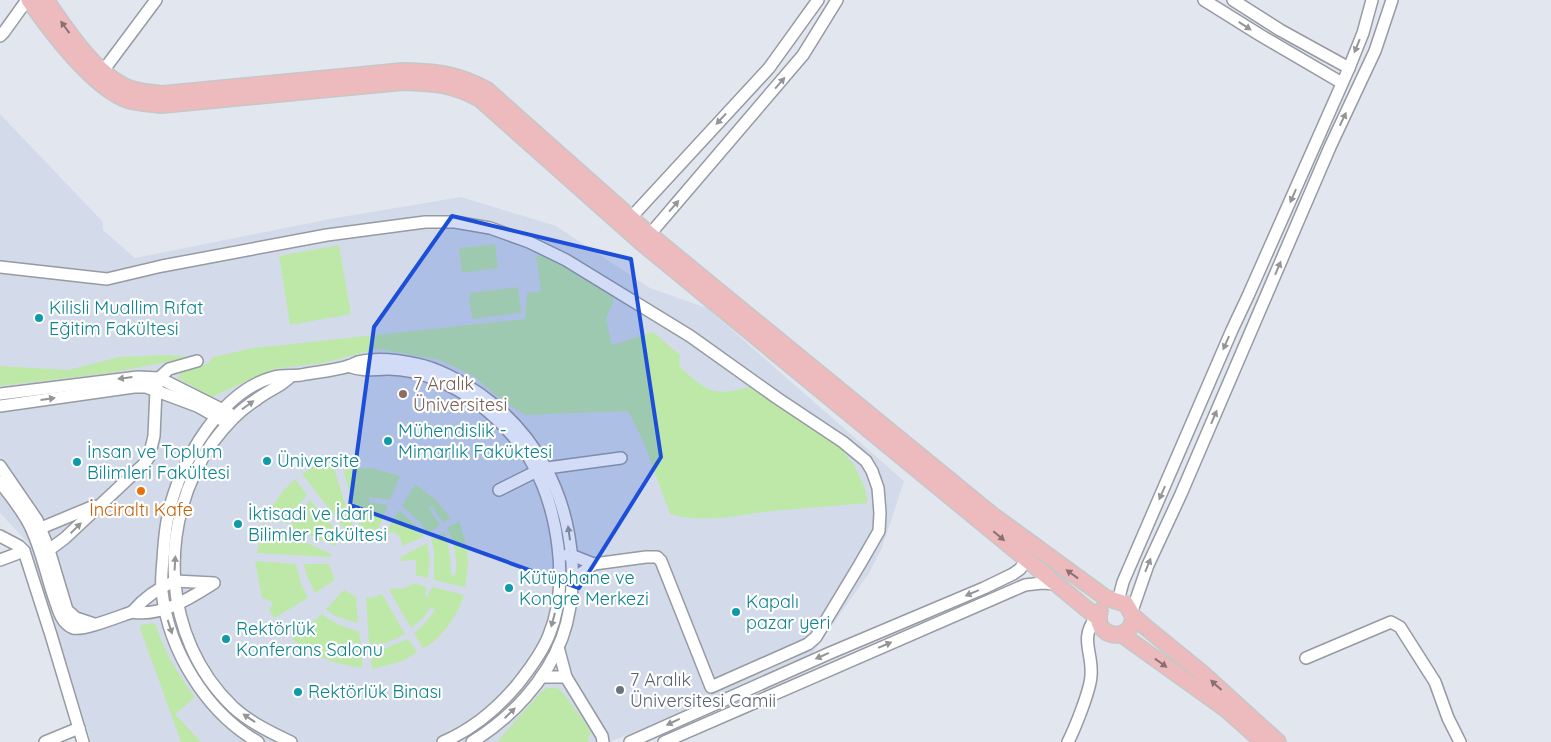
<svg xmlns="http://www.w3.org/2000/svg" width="1551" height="742" viewBox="0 0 1551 742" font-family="Quicksand,sans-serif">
	<rect width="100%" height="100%" fill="#e2e7ef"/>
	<polygon fill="#d3dbea" points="0,114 103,222 103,230 135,258 330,219 461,197 556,226 650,288 707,308 904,481 882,548 869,573 810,657 610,742 91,742 29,544 0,513"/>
	<g fill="#bee8a8">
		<polygon points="495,244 498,268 462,273 459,248"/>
		<polygon points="339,245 351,314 290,325 279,256"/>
		<path d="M536,255L586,264L614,289L613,303L606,318L612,345L653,332L680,355L679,366C688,374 703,389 715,391C728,394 747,388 758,383L827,432L854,465L865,488L868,503C836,506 804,508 772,511C738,515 703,524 670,514L644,443L628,411L525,415L502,400L473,376L440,360L377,349L323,363L273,369L212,397L177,378L182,372L209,363L213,357L253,348L525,319L527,293L541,291Z"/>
		<polygon points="518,287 521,313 472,319 469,293"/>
		<polygon points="166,355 194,357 109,373 0,386 0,366 68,370 119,357"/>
		<polygon points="331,459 354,532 349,534 302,474 319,463"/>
		<polygon points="372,468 400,476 390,500 369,497 369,502 388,505 378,530 361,530 344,473 346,469"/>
		<polygon points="295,479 307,495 294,510 287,524 266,516 282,492"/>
		<polygon points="415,484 435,499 451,518 443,523 432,506 429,508 440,525 427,534 421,523 402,506"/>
		<polygon points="310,500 342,538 336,545 332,545 291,527 294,519"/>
		<path d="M399,510L419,528L423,537L402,546C402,536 396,531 386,532Z"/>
		<path d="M459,521C469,548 470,559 465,587L434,580V550L431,539L444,532L446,535L450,556L451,574L455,576C459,560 454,543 447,528Z"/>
		<polygon points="263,523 331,554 330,557 257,553"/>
		<polygon points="427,543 430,560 428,578 416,575 416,560 400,561 401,557"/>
		<polygon points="255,561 296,564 301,584 308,598 274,618 269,609 272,606 271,601 262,598"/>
		<polygon points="304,564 329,564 335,580 315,593 307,576"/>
		<path d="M414,583L426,587L425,596L427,597L432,587L464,595C458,615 442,638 423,649L414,633L424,624L435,610L431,607L423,618L411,628L389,590L392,588C401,590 407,588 414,583Z"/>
		<polygon points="344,590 356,597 358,623 335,616 326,609"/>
		<polygon points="382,594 405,634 387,643 369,644 366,597 371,598"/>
		<path d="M322,614C334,623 344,628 359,631L361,644L353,642L352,650L362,651V668C332,663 317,658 292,639Z"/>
		<path d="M152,623L156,625C166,655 176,671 195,697L175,714L201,742H181L140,628L141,625Z"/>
		<polygon points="408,639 417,652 403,661 372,669 371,651 389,647"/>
		<path d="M547,688C551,688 555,687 559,689C562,690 585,723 589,728L591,733L588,739L589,742H497L543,690Z"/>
	</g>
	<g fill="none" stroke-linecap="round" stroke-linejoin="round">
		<defs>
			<g id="minor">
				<polyline points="1204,0 1260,35 1342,83"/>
				<polyline points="1233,0 1280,30 1349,68"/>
				<polyline points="0,36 4,32 27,0"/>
				<polyline points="103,71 156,0"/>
				<polyline points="625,224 769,68 818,0"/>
				<polyline points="645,240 803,55 837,0"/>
				<polyline points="0,267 107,279 162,266 327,235 425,222 455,222 490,228 529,242 566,260 690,336 777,398 843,442 866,461 872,471 878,488 880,513 879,531 860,564 816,637 808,644 711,687 661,561 657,557 646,557 594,564"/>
				<path d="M348,366C364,372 373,369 389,369C420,369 455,386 479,404C499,420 520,441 532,463C558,509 570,585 549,635C542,653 529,670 517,685C496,710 473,729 443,742"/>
				<path d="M290,377C280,387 267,391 256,400C238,411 225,426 213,442C156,522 161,638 233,707C249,722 272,733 291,742"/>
				<polyline points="0,394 138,377 159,378 229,413"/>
				<polyline points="0,406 134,387 146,387 197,406 222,420"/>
				<polyline points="0,466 37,520 49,550 67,610 76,618 94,624"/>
				<path d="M0,482C11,497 25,513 32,530C43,554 47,579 56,603C59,613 63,624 73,628C83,631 120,616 132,612"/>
				<polyline points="499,490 537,471 547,468 621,458"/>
				<polyline points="41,528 94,506"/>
				<polyline points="0,536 19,546 24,551 51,635 83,742"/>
				<polyline points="49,550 65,538 144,464 149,457 154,436 156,390 159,378 169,369 197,361"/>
				<polyline points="0,560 24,551"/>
				<polyline points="566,579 573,579 594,564 571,555 567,555"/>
				<path d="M175,581L214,583C190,598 162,617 132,612C144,598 158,588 175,581Z"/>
				<polyline points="1118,601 1123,582 1232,330 1248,296 1349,68 1363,33 1372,0"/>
				<polyline points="1132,611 1148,565 1181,494 1330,147 1375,51 1392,0"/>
				<polyline points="1306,658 1391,622 1400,627 1435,682 1448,718 1460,742"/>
				<polyline points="541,677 566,677 558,647"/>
				<polyline points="566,677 602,736 603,742"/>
				<polyline points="45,742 79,728"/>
				<path d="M258,742C206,712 169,651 162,592C161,582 162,570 163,560C164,544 165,527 169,512C180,461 221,391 274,377C282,375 292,376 301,375C316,372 333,371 349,366C352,365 355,363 358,362C377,357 399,360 417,364C440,369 461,381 480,394C537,434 568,495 572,563C573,588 571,614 562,638C546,681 511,718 472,742"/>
				<polyline points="630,742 830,653 984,588 1013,574 1020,569 1027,559"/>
				<polyline points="664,742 1025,585 1042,583 1057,584"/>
				<path d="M1068,742C1075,728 1090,691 1091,676C1093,651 1079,640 1096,617"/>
			</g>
			<g id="major">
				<path d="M29,0C50,30 95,91 131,101C141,103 152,104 162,105L403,82C435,83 452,84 480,99L642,243L1099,619"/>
				<path d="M46,0C66,29 99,81 135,90C143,92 153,93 162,94L403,71C437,72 456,73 487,90L649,234L711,285L991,514L1106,598L1126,604L1133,616L1143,625L1202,673L1278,742"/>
				<path d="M1100,611C1091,638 1133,645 1133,616"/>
				<polyline points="1121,634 1227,710 1263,742"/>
			</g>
		</defs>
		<use href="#minor" stroke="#969aa2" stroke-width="14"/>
		<use href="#major" stroke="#c6c7c7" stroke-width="18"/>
		<use href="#minor" stroke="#fff" stroke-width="11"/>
		<use href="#major" stroke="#edbbbe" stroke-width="15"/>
	</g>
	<defs><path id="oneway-solid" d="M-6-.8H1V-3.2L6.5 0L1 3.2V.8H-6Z" transform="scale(1.25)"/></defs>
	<g fill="#949597">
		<use href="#oneway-solid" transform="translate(1245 26) rotate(33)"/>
		<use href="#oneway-solid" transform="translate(1357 46) rotate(112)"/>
		<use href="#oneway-solid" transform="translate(780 83) rotate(-49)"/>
		<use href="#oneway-solid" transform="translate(721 119) rotate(133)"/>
		<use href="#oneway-solid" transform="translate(1343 119) rotate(-65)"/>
		<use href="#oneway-solid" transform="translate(1293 196) rotate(114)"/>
		<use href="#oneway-solid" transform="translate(674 206) rotate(-49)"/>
		<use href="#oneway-solid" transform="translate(1278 268) rotate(-67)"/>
		<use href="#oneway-solid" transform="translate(1226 343) rotate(114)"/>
		<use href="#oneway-solid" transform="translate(125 378) rotate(173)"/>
		<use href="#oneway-solid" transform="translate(48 399) rotate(-8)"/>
		<use href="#oneway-solid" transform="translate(248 405) rotate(-36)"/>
		<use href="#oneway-solid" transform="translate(1214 417) rotate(-67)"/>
		<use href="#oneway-solid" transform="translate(1162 493) rotate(114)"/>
		<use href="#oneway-solid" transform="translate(76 528) rotate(-44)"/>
		<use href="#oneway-solid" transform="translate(569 533) rotate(-98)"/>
		<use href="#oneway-solid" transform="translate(175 563) rotate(-87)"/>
		<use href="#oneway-solid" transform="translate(1148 565) rotate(-68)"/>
		<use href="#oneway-solid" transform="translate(972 593) rotate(157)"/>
		<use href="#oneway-solid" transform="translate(553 620) rotate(105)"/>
		<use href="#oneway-solid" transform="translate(170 627) rotate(72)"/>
		<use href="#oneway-solid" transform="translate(885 645) rotate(-23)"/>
		<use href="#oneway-solid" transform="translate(822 656) rotate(156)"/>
		<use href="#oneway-solid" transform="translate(510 713) rotate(-44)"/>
		<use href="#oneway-solid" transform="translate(249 718) rotate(-146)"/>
		<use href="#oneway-solid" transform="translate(673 722) rotate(155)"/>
	</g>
	<g fill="#8a7073">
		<use href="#oneway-solid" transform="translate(65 27) rotate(-126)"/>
		<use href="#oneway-solid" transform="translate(999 536) rotate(40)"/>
		<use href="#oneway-solid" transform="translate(1072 574) rotate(-144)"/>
		<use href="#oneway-solid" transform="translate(1161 663) rotate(36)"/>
		<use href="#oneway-solid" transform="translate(1216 685) rotate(-138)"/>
	</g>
	<path fill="#1d4ed8" fill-opacity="0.2" stroke="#1d4ed8" stroke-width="4" stroke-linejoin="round" d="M452,216L631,259L661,457L579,588L350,505L374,327Z"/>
	<g fill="#0f9aa8" stroke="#fff" stroke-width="2">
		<circle cx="39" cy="318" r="5"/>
		<circle cx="388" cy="441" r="5"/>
		<circle cx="267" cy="461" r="5"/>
		<circle cx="77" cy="462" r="5"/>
		<circle cx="238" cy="524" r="5"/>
		<circle cx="509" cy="588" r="5"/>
		<circle cx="736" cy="612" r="5"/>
		<circle cx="226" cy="639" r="5"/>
		<circle cx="298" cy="692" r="5"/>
	</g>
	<circle fill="#8d6e63" stroke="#fff" stroke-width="2" cx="403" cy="394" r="5"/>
	<circle fill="#e8710a" stroke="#fff" stroke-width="2" cx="141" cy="491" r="5"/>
	<circle fill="#6b7280" stroke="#fff" stroke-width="2" cx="620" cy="690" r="5"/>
	<g text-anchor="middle" stroke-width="4.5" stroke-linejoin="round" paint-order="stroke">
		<g font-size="18" fill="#0d838f" stroke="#fff" text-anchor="start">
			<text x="49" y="314">Kilisli Muallim Rıfat<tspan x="49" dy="21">Eğitim Fakültesi</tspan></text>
			<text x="398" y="437">Mühendislik -<tspan x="398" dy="21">Mimarlık Faküktesi</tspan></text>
			<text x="87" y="458">İnsan ve Toplum<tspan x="87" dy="21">Bilimleri Fakültesi</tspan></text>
			<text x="277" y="467">Üniversite</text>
			<text x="248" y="520">İktisadi ve İdari<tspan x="248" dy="21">Bilimler Fakültesi</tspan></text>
			<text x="519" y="584">Kütüphane ve<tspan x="519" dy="21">Kongre Merkezi</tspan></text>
			<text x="746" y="608">Kapalı<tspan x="746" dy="21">pazar yeri</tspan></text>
			<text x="236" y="635">Rektörlük<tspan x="236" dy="21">Konferans Salonu</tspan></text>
			<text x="308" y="698">Rektörlük Binası</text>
		</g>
		<g font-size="18" fill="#785e54" stroke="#fff" text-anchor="start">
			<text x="413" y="390">7 Aralık<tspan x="413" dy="21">Üniversitesi</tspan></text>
		</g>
		<g font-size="18" fill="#c56008" stroke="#fff">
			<text x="141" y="516">İnciraltı Kafe</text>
		</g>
		<g font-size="18" fill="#5b616d" stroke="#fff" text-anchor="start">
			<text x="630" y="686">7 Aralık<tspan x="630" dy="21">Üniversitesi Camii</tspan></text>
		</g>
	</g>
</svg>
